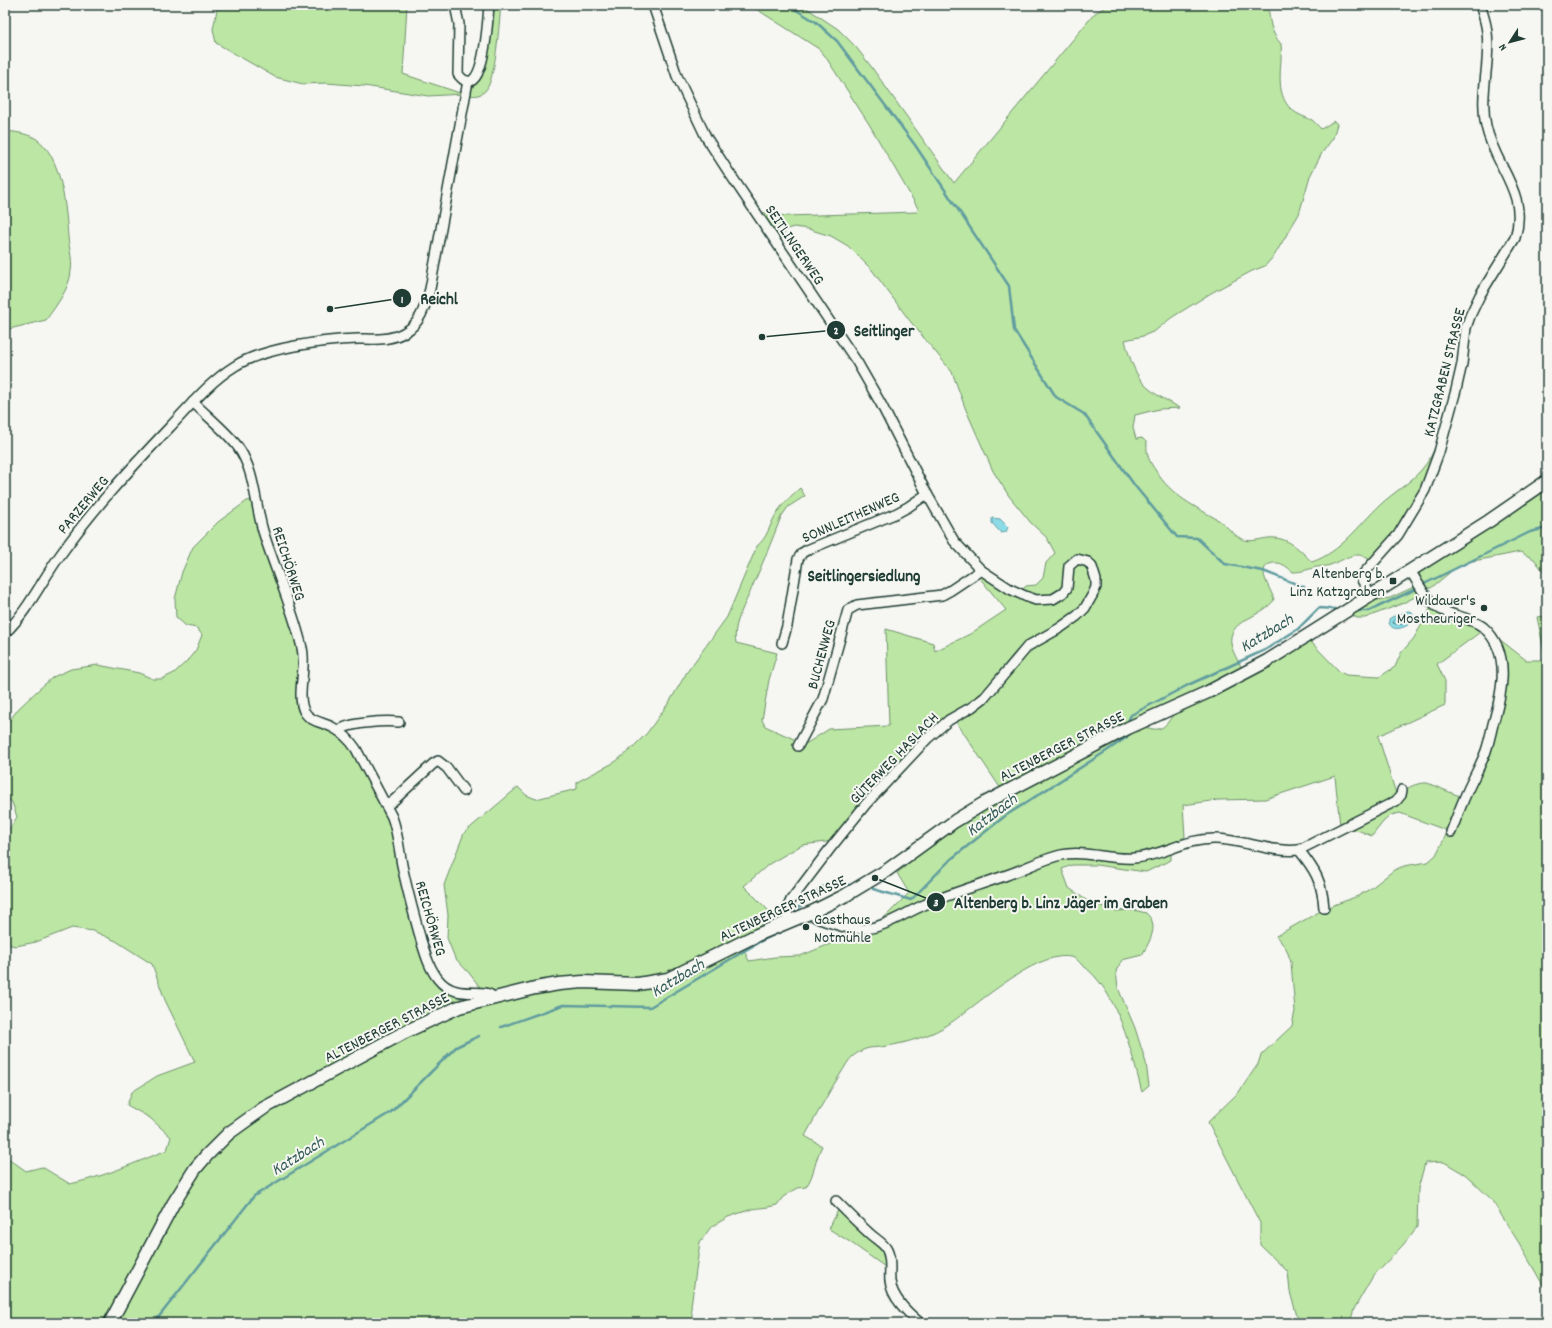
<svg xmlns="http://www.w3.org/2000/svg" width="1552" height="1328" viewBox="0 0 1552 1328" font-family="Dekko,sans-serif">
	<rect width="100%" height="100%" fill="#f6f6f2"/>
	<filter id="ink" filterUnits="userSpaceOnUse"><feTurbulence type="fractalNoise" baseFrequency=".025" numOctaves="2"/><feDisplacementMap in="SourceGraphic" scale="8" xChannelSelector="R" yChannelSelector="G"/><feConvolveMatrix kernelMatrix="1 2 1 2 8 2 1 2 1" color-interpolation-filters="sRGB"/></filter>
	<g filter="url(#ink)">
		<g fill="#bce6a3" stroke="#6e926c">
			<polygon points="218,5 407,5 403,74 463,94 428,96 364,86 327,83 303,84 275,77 216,43 213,29"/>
			<path d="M492,5H501C499,23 496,80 485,91C480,96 474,96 468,95L477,81Z"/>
			<path d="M750,5H802L838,29L855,46L870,65L954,183L1095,13L1107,6L1268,5C1270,21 1270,32 1281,44C1283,65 1273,93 1292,110C1298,115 1305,117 1312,120C1315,122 1318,126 1321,129L1334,121L1337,124L1333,138L1322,153L1310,176L1299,214L1274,256L1265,266L1252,271L1211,293L1171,318L1155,331L1143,336L1125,340C1129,356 1135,377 1148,388C1157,396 1170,402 1180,408L1159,409L1135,415L1133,428L1136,439L1142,438L1147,443C1146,455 1149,461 1156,471C1171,496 1196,507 1220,521C1228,527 1234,536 1244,540C1251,542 1261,539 1268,538C1288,536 1300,550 1312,562C1341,552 1359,525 1380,505C1395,491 1414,481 1426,464C1431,458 1434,449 1438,442L1420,494L1398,531L1371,559C1353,549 1346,560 1330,565C1326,567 1321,566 1317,567C1308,569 1303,572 1293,572C1287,567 1282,562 1273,563C1253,567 1272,589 1274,600C1268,608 1260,612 1251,617C1222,631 1229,646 1242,668L1001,789L953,717L833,841L802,845L769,864L744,886L779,921L665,975L487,996L469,973L455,958L447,938L448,915L444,885L464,833L518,787L526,795L536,799L577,789V782L615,762L631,749L647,733L670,701L687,672L727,617L757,546C767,538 769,527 775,516C781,505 791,496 800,488L805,496L788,507L781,517C772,540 763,563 753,585C746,604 732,623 736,643L777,653L769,680L762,720L765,726L796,740L807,743L829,729L889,726L886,629L933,643L935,651L970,634L1006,610L978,576L981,575L1022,590L1026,586L1036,585L1043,578L1046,563L1055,553L1047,538L1031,523L1009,496L993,471L966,410L952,372L910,321L872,270L848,246L831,236L808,229L794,227L787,229L783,235L780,243L759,212L786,216L917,212L919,210L869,124L825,56L819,49Z"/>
			<path d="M5,131C15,132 25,133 35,138C62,154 66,209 68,237C69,248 73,260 71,271C70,288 56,306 46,320L5,330Z"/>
			<path d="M1547,487V576L1534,559L1520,552L1490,558L1467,562L1454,569L1431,588H1427C1423,582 1419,577 1419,570L1520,508Z"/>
			<path d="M253,500L300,652L299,703L336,732L347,742L354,753L384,811L394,835L404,895L418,945L425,961L450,991L467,1003C457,1003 448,1000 442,1010L213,1142L105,1323H5V1156L26,1171L42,1167L70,1184C103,1177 135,1163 167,1150L171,1137L150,1118L127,1105L132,1092L157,1076L195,1062L165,1000L152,964L116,941L93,931L72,928L36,942L16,946L5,944V836L17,817L12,802L5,798V727L18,709L37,691L53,677L71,669L98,665L139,673L153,679H162L174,673L187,661L196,650L202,635L197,628L186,626L176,617L175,599L182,572L193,547L218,522L247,501Z"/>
			<polygon points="1416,586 1420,592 1417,596 1401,604 1365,618 1357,618 1351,614 1372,601 1390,598"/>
			<path d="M1430,609L1441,614L1471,621L1483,630L1437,664L1445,681V705L1378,736L1397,797L1340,826L1335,776L1265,799L1218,800L1183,805L1185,837L1155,851H1146L1150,856L1164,853L1171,854V860L1146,872L1096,865H1072L1062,869L1069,888L1089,902L1116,911L1134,910L1146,913C1148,915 1151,918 1152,921C1156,932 1147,946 1142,955L1122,960L1116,971L1118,988L1135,1028L1146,1063L1149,1086L1142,1092C1131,1051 1118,990 1081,964C1079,962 1077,959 1074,958C1041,946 976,1006 949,1024C933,1035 907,1043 887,1046C871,1049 868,1045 853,1056C848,1060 845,1067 841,1073C828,1093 817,1114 805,1136L822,1146C815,1159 815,1174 806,1187L798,1188L791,1192L783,1197L777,1205L768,1207L752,1209L728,1217L711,1227L700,1242L691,1306L693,1323H117L177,1204L201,1166L250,1121L445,1017L490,1002L571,988L640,989L668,984L692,975L743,948L749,961L775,957L800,956L835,942L859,936L887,915L909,893L897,873L907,865L914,856L975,813L1140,727C1145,727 1148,728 1153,729C1164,731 1169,721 1174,713L1308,639L1340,672L1346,675L1379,677L1395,667L1401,653L1414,638Z"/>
			<path d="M1547,616V1292L1519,1243L1491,1199L1466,1175L1444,1162L1425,1163L1418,1189L1417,1227L1403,1245L1373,1276L1354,1309L1350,1323H1299L1290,1292L1288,1272L1260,1245V1223L1208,1122L1239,1092L1258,1064L1261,1055L1292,1026L1295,1011L1291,962L1286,948L1276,936L1326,908L1358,896L1370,889L1394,870L1404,866L1428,862L1436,855L1448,831L1400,813L1391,815L1383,822L1372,836L1360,831L1347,829C1354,825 1360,823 1367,819C1385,808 1404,782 1427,783L1462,797L1455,833L1504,692L1494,635L1526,660H1546L1537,617Z"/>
			<polygon points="839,1208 885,1250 888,1269 850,1242 829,1229"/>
		</g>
		<g fill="#8cdce8" stroke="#609ca0">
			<polygon points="992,518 1000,519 1008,527 1006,532 1001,533 992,523"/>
			<path d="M1408,611L1412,612L1415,618C1409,628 1388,635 1389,619L1392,617Z"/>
		</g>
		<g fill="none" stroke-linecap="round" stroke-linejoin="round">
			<path stroke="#4b7d7c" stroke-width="1" d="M1408,615L1410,618C1406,624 1399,626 1393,623L1394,620Z"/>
			<g stroke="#609ca0" stroke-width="2.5">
				<polyline points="788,5 816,22 837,41 915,145 1009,286 1014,330 1056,397 1084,414 1135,486 1177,537 1197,538 1225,564 1263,571 1304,587"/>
				<polyline points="1422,585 1530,532 1547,528"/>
				<polyline points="1358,611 1369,611 1418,588"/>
				<polyline points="1127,723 1131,715 1188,685 1265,650 1298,629 1319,608 1335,609"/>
				<polyline points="873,889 911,900 950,860 1005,816 1108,750 1127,737"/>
				<polyline points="798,908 822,887 850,885"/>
				<polyline points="501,1027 563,1005 650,1007 761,941 786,929"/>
				<polyline points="154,1323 254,1196 391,1112 456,1047 479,1036"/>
			</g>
			<defs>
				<g id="minor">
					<path d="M455,5L459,24L458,74C484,108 488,16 489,5"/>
					<polyline points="653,5 677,76 706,137 728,171 857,362 881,404 927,494 954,541 981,570 1010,589 1025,596 1036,600 1053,599 1063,593 1067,588 1069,566 1077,559 1088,562 1092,567 1096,580 1096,587 1093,594 1085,608 1077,616 1060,628 1028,646 985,697 972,707 949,720 928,738 866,804 829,850 791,900 787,909 788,921"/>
					<path d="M193,402C208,417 226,431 238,447C255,471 255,504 263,531C275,570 293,608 302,648C307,668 296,694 304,711C310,722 323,722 332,727C342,732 350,740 356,749L392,817C398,833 399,849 402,865C407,890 414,915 421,940C425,953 429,968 438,979C456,1002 485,986 493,997"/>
					<path d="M1410,570C1419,585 1428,604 1444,611C1458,617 1472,618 1483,627C1512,652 1502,693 1493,724C1491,733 1489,742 1486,751C1481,765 1473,778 1467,792C1461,805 1456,819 1451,832"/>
					<path d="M1370,595L1362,580L1364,573L1398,535L1425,490L1439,452L1456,390L1462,364L1466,328L1470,316L1480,295L1515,238C1529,192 1495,168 1486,126C1479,94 1491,63 1487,32C1486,22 1483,14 1480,5"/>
					<path d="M5,633C28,611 42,580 61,554C93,509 131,468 169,428C190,406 209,382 235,366C263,348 324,340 358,339C374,339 390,341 405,332C421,323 425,306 430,289L468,81"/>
					<polyline points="782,643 787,626 798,559 802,553 807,550 897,513 908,507 927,494"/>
					<path d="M339,731C348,722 385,721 399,722"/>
					<polyline points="798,746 823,699 848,610 857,605 942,595 951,590 981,570"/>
					<polyline points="386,805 392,802 433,764 438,761 447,768 464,791"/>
					<polyline points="1299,850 1396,801 1401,795 1402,790"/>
					<path d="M812,912L815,917L819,919C832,923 848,930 863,929C884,928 905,913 924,905C951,893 980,885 1007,875C1025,869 1043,859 1061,855C1085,850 1109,860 1134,858C1163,856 1185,838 1216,839C1244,840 1271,853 1299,850C1315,870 1322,881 1324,908"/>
					<path d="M836,1201C847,1212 858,1223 869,1233C875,1239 884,1243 887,1250C892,1260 889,1270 890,1281C892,1298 907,1312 920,1323"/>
				</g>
				<polyline id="tertiary" points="110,1323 173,1204 195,1169 207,1155 229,1133 264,1108 405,1032 459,1007 535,988 559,984 583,982 638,984 668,979 757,935 812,912 846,895 886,871 955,821 983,804 1128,728 1208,692 1267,661 1489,521 1547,481"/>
			</defs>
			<use href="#minor" stroke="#1f3d34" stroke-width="12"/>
			<use href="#tertiary" stroke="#1f3d34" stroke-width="15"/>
			<use href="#minor" stroke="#f6f6f2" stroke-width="9"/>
			<use href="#tertiary" stroke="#f6f6f2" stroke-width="12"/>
		</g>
	</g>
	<g fill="#1f3d34" stroke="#f6f6f2" stroke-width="1.5">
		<rect x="1389" y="577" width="8" height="8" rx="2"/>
		<circle cx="1484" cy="608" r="4"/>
		<circle cx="806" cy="927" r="4"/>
	</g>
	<g text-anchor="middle" stroke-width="4" stroke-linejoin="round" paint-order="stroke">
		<g font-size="16" fill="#1f3d34" stroke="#f6f6f2">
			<text transform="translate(796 244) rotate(56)" y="6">SEITLINGERWEG</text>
			<text transform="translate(1443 372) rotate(-76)" y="6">KATZGRABEN STRASSE</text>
			<text transform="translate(82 504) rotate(-50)" y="6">PARZERWEG</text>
			<text transform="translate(850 516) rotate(-24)" y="6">SONNLEITHENWEG</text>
			<text transform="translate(290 563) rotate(72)" y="6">REICHÖRWEG</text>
			<text transform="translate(820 654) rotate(-75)" y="6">BUCHENWEG</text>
			<text transform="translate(1061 745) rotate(-27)" y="6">ALTENBERGER STRASSE</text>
			<text transform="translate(893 757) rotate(-46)" y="6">GÜTERWEG HASLACH</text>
			<text transform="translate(782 907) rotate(-25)" y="6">ALTENBERGER STRASSE</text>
			<text transform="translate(432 918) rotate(74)" y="6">REICHÖRWEG</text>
			<text transform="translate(386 1026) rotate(-27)" y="6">ALTENBERGER STRASSE</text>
		</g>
		<g font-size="16" fill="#1f3d34" stroke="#f6f6f2" text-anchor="end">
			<text x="1385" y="578">Altenberg b.<tspan x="1385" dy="18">Linz Katzgraben</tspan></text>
			<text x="1476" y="605">Wildauer's<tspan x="1476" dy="18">Mostheuriger</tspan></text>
			<text x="814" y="924" text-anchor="start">Gasthaus<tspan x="814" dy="18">Notmühle</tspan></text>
		</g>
		<g font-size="17" font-weight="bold" fill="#1f3d34" stroke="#f6f6f2">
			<text x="864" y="581">Seitlingersiedlung</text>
		</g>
		<g font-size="17" font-style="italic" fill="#355d58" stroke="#f6f6f2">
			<text transform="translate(1266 632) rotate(-31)" y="6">Katzbach</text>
			<text transform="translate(991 814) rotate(-37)" y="6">Katzbach</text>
			<text transform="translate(677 977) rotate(-31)" y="6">Katzbach</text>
			<text transform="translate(297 1155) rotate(-32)" y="6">Katzbach</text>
		</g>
	</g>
	<path fill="none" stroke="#1f3d34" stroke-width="1.5" d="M330 309L402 298M762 337L836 330M875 878L936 902"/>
	<g fill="#1f3d34" stroke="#f6f6f2" stroke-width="1.5">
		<circle cx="330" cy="309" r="4"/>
		<circle cx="762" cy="337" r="4"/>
		<circle cx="875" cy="878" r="4"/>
		<circle cx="402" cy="298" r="10"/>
		<circle cx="836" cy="330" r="10"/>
		<circle cx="936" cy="902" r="10"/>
	</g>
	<g font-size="12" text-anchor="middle" font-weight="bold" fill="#fff">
		<text x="402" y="303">1</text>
		<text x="836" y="334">2</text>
		<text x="936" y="906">3</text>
	</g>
	<g font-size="17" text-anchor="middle" font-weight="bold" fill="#1f3d34" stroke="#f6f6f2" stroke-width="4" stroke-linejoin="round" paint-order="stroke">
		<text x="439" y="304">Reichl</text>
		<text x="884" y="336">Seitlinger</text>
		<text x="1061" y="908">Altenberg b. Linz Jäger im Graben</text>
	</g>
	<rect width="1552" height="1328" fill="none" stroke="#f6f6f2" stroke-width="20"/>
	<rect x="10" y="10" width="1532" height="1308" fill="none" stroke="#1f3d34" stroke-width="1.5" filter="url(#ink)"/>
	<g transform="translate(1510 42) rotate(234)" stroke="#f6f6f2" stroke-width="3" paint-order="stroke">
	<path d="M0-3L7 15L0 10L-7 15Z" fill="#1f3d34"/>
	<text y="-6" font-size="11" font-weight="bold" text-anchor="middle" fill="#1f3d34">N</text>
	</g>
</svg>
